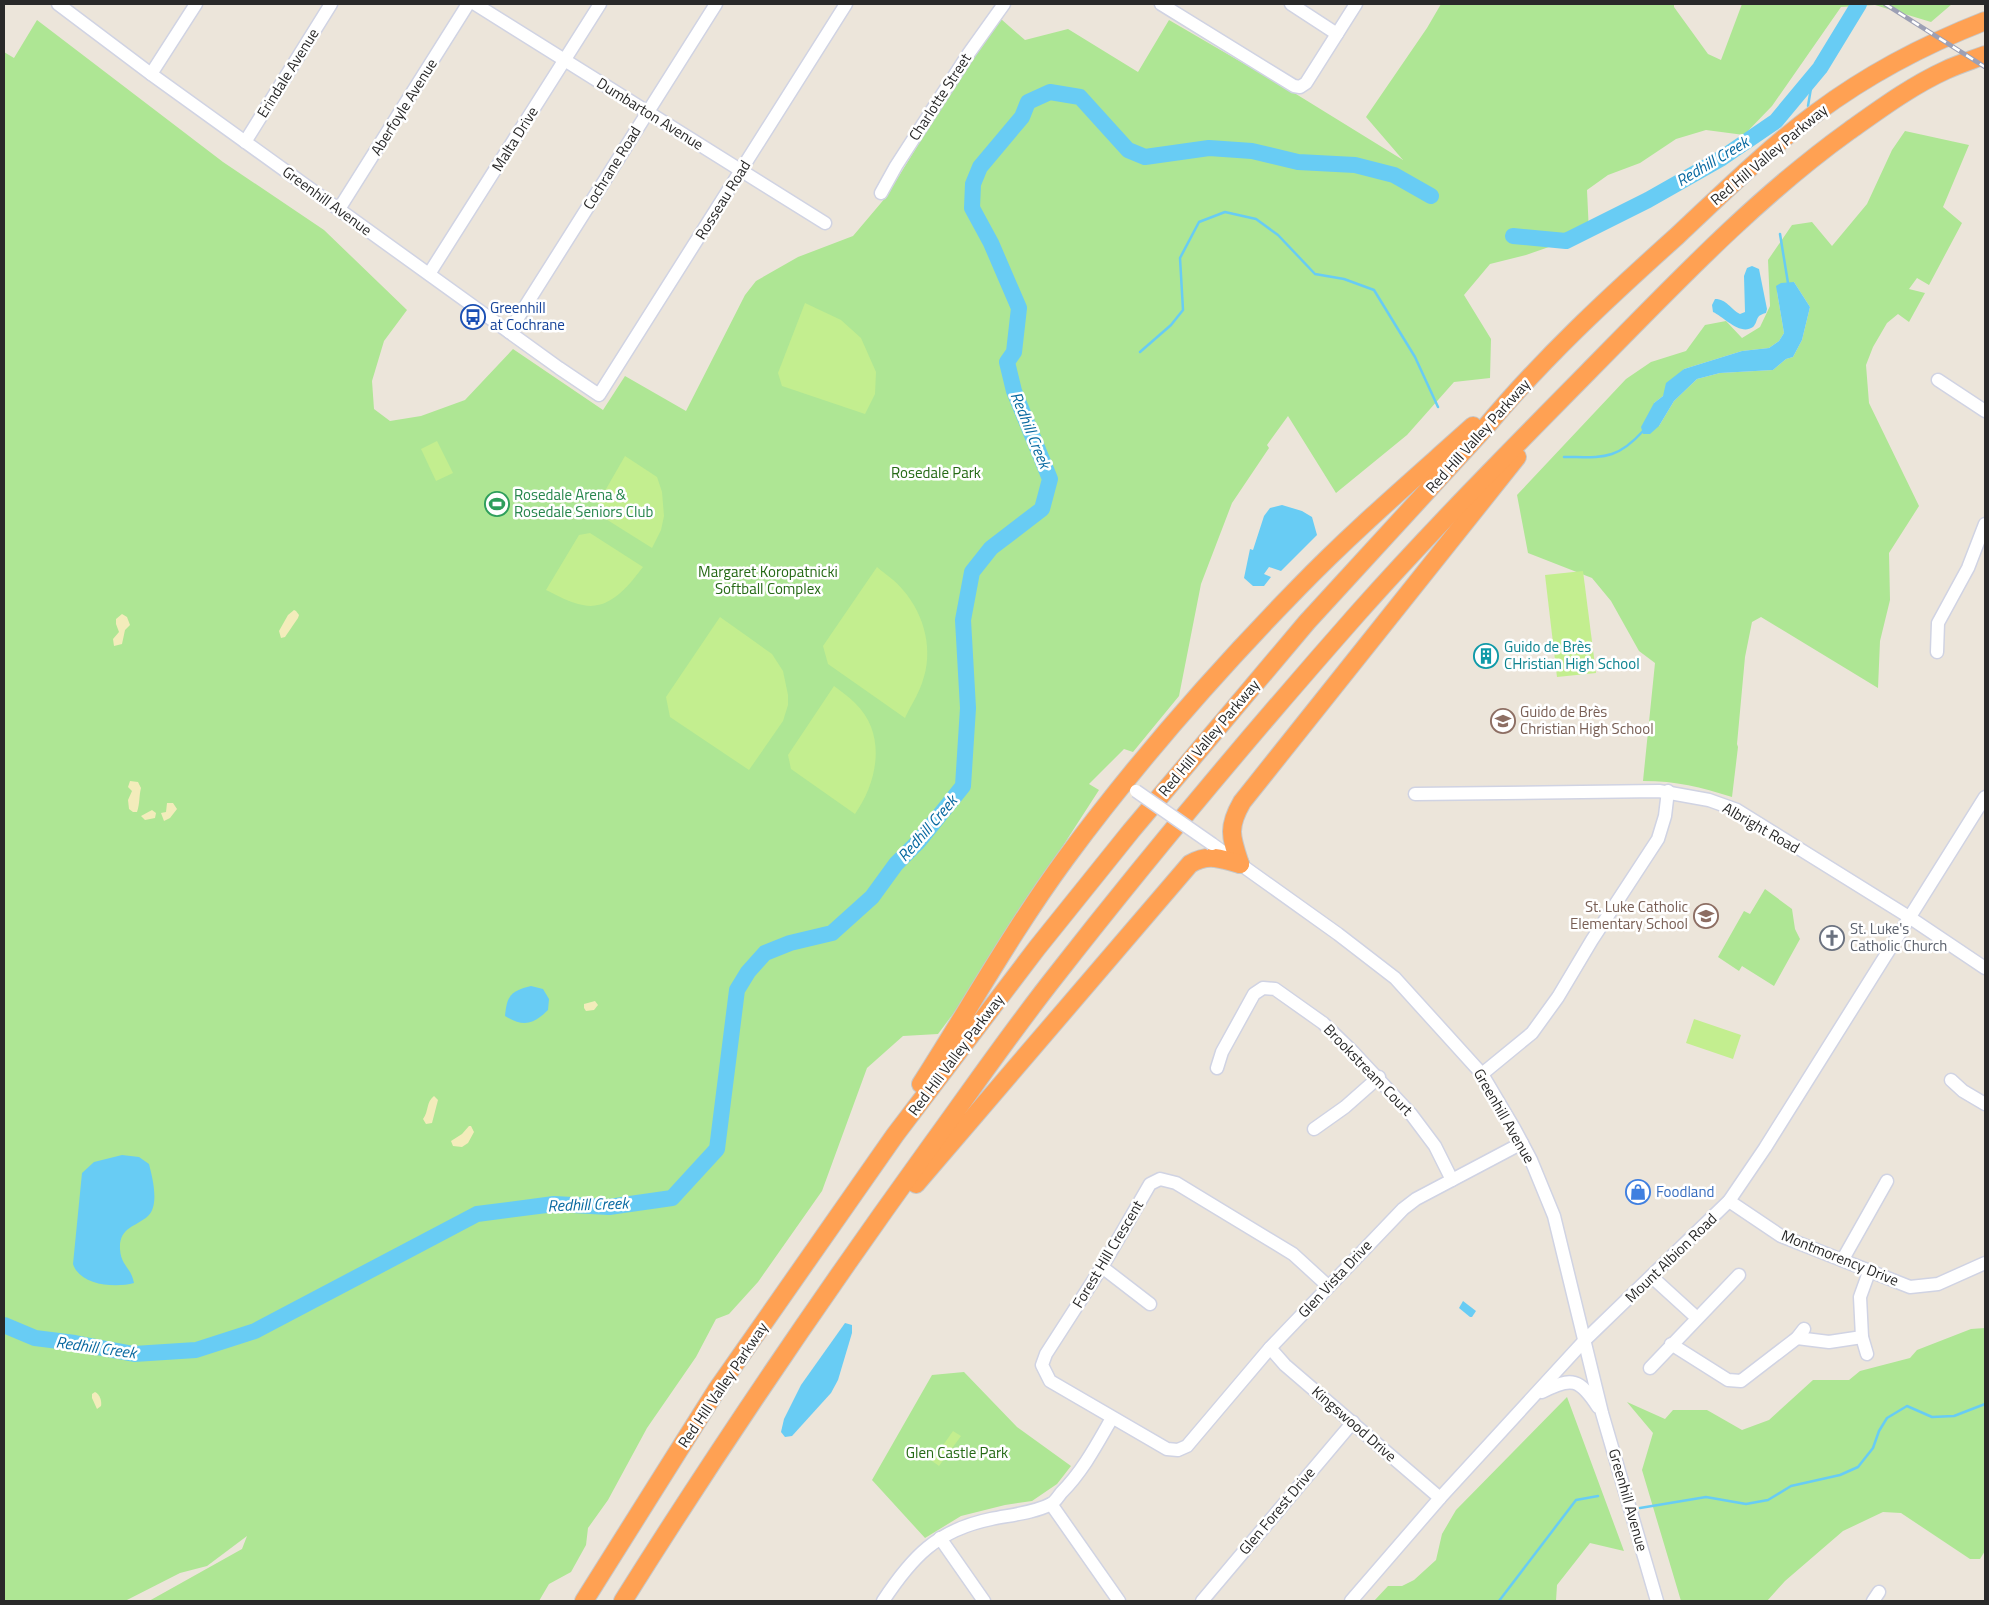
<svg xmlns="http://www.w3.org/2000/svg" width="1989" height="1605" viewBox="0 0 1989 1605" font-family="'Titillium Web',sans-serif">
	<rect width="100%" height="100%" fill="#ece5da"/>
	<g fill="#aee694" fill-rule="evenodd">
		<polygon points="1441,4 1674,4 1674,7 1708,54 1721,60 1742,4 1952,4 1931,22 1875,5 1841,7 1772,106 1744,135 1706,130 1676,139 1640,163 1608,175 1587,190 1589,233 1526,255 1490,264 1464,295 1491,339 1490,378 1454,382 1407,435 1336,493 1288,416 1267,445 1269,448 1232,503 1201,584 1179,696 1133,752 1124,749 1089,784 1099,790 962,1002 938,1034 903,1036 867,1068 822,1191 758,1282 729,1314 716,1319 696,1357 647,1428 608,1500 588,1528 586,1545 571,1572 549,1584 539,1601 149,1601 242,1549 247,1536 207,1566 180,1573 125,1601 4,1601 4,52 14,58 37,20 223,162 324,230 407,310 384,341 372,381 374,409 390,421 421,416 465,400 513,349 603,410 625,376 686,411 745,295 756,281 798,257 853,236 886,197 977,49 1001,19 1025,40 1068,29 1138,72 1169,20 1296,94 1403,160 1366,117 1427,28"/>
		<path d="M1905,131L1969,145L1943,207L1962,223L1929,285L1917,278L1909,289L1925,293L1909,322L1898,314L1887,323L1873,347L1866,365L1869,403L1919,506L1889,553L1890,600L1880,641L1878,688L1761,617L1752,622L1745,657L1737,744L1738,747L1732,797C1700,787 1677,781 1643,781L1655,663L1639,651L1611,601L1592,578L1528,553L1517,495L1626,379L1651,362L1686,351L1705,325L1726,321L1742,338L1760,327L1770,306L1768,260L1792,225L1812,222L1832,246L1867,204L1892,150ZM1794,282L1810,307L1802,340L1793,357L1786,359L1773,370L1720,373L1697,379L1674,401L1659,426L1654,403L1663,396L1684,369L1742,351L1769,348L1779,341L1784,333L1777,292Z"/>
		<polygon points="1765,889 1792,909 1795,929 1800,939 1774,986 1742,966 1739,971 1718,957 1744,911 1750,914"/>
		<polygon points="1985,1328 1985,1551 1980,1559 1970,1559 1901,1513 1883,1512 1843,1531 1785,1581 1767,1601 1681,1601 1642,1470 1653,1433 1627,1402 1665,1419 1673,1410 1707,1410 1742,1430 1769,1420 1813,1380 1849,1380 1860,1371 1910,1358 1917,1350 1971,1329"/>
		<polygon points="964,1372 1017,1427 1071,1466 1057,1484 1032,1501 1005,1505 961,1516 925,1538 872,1480 932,1375"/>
		<polygon points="1567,1397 1624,1551 1590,1543 1557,1585 1556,1601 1374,1601 1388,1586 1402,1586 1414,1580 1436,1560 1442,1534 1456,1510"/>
	</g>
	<g fill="#f3ecbb">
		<polygon points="294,610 296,611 299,615 298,618 285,637 281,638 279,631 288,615"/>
		<polygon points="122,614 127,617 130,625 125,630 122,644 114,646 113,639 119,632 116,624 116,619"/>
		<path d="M130,781L138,782L141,788C139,795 140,804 137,812H133L129,809L128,800L132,791L128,787Z"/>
		<polygon points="167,803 173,803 177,809 170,818 164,821 161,813 166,812"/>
		<polygon points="152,810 156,813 155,818 145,820 141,816"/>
		<polygon points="595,1001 598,1005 594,1010 586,1011 584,1008 584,1004"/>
		<path d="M434,1096L438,1100L432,1123L426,1124L423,1119C429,1111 426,1102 434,1096Z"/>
		<polygon points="469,1126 471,1126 474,1132 468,1143 462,1147 453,1146 451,1141 462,1134"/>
		<path d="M95,1392C100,1394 102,1402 101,1406L97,1409L92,1398V1394Z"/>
	</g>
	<g fill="#c3ee8f">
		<polygon points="805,303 841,320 861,338 876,372 875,394 865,414 782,386 778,373"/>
		<polygon points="437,441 453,473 436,481 421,449"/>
		<polygon points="625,456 657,477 662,492 664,516 661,530 652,548 601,516 598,503"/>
		<path d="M590,533L643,567C629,585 610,611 583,605C570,603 557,595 546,590L579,535Z"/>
		<path d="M877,567C885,574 896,581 903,590C925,615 934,652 922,683C918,695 910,707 905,718L828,664L823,646Z"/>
		<polygon points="1583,571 1596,673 1557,677 1545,575"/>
		<polygon points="720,617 772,654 783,671 788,695 788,705 783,721 749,770 670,717 666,697"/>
		<path d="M834,686C841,691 849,697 855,703C887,734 878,781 855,814L791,769L788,755Z"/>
		<polygon points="1694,1019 1741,1035 1733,1059 1686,1043"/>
		<polygon points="953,1431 961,1436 939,1466 932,1461"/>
	</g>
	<g fill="#68ccf4">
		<path d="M1752,266L1759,269L1767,309L1766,313C1754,316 1759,321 1753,327C1740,336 1724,317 1713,312L1712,305L1715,299C1727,299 1730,309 1740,314L1745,312L1744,276L1747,268Z"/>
		<polygon points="1794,282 1810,307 1802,340 1793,357 1786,359 1773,370 1720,373 1697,379 1674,401 1659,426 1650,434 1643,434 1641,427 1654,403 1663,396 1666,383 1684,369 1742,351 1769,348 1779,341 1784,333 1776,286 1781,283"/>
		<polygon points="1282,505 1302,511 1312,517 1317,535 1281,571 1269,567 1264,574 1271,577 1264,586 1253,586 1244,578 1250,549 1253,550 1264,516 1270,508"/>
		<path d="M531,986L543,989L549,999L548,1010C533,1025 523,1027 505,1016C507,995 511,991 531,986Z"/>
		<path d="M122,1155L139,1157L149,1164C152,1176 160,1205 148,1216C136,1227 119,1227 120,1249C121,1266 131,1267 134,1283C116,1288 80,1286 73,1264L82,1173L94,1162Z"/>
		<polygon points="1463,1301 1476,1311 1472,1317 1470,1317 1459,1308"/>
		<polygon points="845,1323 852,1325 852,1333 838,1380 831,1393 792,1436 785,1437 781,1432 784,1419 801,1385"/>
	</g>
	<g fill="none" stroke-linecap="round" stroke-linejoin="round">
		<g stroke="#68ccf4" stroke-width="2.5">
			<polyline points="1808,106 1813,76"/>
			<polyline points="1780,234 1788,283"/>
			<polyline points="1140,352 1171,325 1183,310 1180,258 1199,222 1225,212 1256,219 1278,235 1315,274 1344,279 1374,290 1415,357 1438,407"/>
			<path d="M1564,457C1603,457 1616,461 1644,430"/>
			<polyline points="1640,1508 1706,1497 1746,1504 1768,1500 1791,1486 1840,1475 1858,1467 1873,1448 1879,1431 1887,1418 1907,1406 1932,1417 1954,1416 1985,1404"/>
			<polyline points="1499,1601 1576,1500 1598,1496"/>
		</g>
		<g stroke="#68ccf4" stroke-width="16">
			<polyline points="1513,236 1566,241 1648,200 1722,158 1776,121 1820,68 1859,4"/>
			<polyline points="4,1325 35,1338 75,1343 134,1354 196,1350 255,1331 477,1214 554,1204 609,1207 672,1198 717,1149 737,990 748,972 765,953 790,943 832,933 872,897 896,864 919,841 963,786 968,708 963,620 972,572 991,548 1042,509 1050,479 1014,391 1007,362 1014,352 1019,308 991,243 972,208 973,184 980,167 1022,117 1028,102 1050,92 1080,97 1128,150 1145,157 1209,148 1252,151 1298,162 1355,165 1394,175 1431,196"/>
		</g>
		<defs>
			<g id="minor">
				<polyline points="58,4 151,74 559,368 599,395 846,4"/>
				<polyline points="475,4 825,223"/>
				<polyline points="1161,4 1294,86 1300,87 1306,83 1356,4"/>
				<polyline points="1291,4 1337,34"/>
				<polyline points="151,74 196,4"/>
				<polyline points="245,142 331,4"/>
				<polyline points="881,193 896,166 969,53 1004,4"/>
				<polyline points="339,209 468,4"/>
				<polyline points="429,274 600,4"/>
				<polyline points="509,332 716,4"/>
				<polyline points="1938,380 1985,411"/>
				<polyline points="1937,652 1938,623 1968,568 1985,524"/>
				<polyline points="1415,794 1659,791 1709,800 1737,810 1909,917 1985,968"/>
				<polyline points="1212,844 1338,934 1395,978 1482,1074 1514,1128 1531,1160 1554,1216 1602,1413 1657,1601"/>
				<polyline points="1217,1068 1222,1052 1254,994 1263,988 1275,989 1323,1023 1354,1053 1411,1114 1435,1146 1452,1180"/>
				<polyline points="1482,1074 1532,1033 1558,997 1592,940 1658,839 1665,816 1668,791"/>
				<polyline points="1951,1080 1963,1091 1985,1104"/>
				<polyline points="1314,1129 1345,1107 1379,1077"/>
				<polyline points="1729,1201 1781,1236 1910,1287 1938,1284 1985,1263"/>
				<polyline points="1843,1259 1887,1181"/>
				<polyline points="1102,1267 1150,1304"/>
				<polyline points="1652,1277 1697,1318"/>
				<polyline points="1328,1286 1293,1254 1176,1183 1160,1179 1150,1184 1102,1267 1046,1354 1042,1365 1050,1381 1167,1449 1178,1450 1187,1446 1270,1348 1403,1209 1416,1199 1522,1143"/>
				<polyline points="1797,1338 1829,1342 1862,1337"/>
				<polyline points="1671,1344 1728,1380 1741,1381 1797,1338 1804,1329"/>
				<polyline points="1270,1348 1285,1365 1440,1498"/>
				<polyline points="1867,1354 1862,1337 1860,1297 1869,1272"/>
				<polyline points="1650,1368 1739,1275"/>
				<path d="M1542,1392C1572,1376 1580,1379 1598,1407"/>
				<polyline points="1051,1504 1119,1601"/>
				<polyline points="940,1538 984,1601"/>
				<path d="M883,1601C912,1557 937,1530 991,1519C1010,1515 1034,1513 1051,1504C1055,1502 1058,1497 1061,1493C1083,1471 1097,1444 1112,1418"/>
				<polyline points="1202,1601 1353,1422"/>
				<polyline points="1351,1601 1440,1498 1585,1340 1729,1201 1765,1148 1985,797"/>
				<polyline points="1873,1601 1879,1592"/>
			</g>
			<g id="highway">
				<path d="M1240,864C1231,837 1227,828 1242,802L1517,457"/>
				<path d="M921,1084C969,1009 1013,930 1066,858C1136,763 1215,673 1298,588C1353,531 1414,479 1473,426"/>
				<path d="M916,1184L1190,864C1209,853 1220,859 1240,864"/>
				<path d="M584,1601L716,1391L895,1135L1037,948L1131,831L1307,622L1484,429C1542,359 1609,297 1677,236C1722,194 1766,150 1816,113C1867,75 1926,44 1985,21"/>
				<path d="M623,1601C719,1448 821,1298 927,1151C970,1092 1011,1032 1057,974C1153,851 1254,731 1358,613C1432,530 1510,451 1588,372C1671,288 1753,200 1849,131C1880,109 1911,86 1946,70C1959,64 1972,60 1985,55"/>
			</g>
		</defs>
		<use href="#minor" stroke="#d0d3e3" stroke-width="15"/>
		<use href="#highway" stroke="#c7c7c7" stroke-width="20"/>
		<use href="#minor" stroke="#fff" stroke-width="12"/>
		<use href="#highway" stroke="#ffa153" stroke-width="18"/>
		<defs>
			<polyline id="rail" points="1885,4 1985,67"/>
		</defs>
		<use href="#rail" stroke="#9da0b5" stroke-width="4.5"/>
		<use href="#rail" stroke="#fff" stroke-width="2.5" stroke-dasharray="8" stroke-linecap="butt"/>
		<defs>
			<polyline id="minor-bridge" points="1136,791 1212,844"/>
		</defs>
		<use href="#minor-bridge" stroke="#d0d3e3" stroke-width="15" stroke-linecap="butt"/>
		<use href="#minor-bridge" stroke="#fff" stroke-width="12"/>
	</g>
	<defs>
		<symbol id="bus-ring" viewBox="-11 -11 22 22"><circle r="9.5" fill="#fff" stroke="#1a4fb4" stroke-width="1.5"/><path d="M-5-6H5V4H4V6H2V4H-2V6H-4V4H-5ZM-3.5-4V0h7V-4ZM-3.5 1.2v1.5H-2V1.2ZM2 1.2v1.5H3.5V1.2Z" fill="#1a4fb4"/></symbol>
		<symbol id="stadium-ring" viewBox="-11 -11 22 22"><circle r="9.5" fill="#fff" stroke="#2e9e5b" stroke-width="1.5"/><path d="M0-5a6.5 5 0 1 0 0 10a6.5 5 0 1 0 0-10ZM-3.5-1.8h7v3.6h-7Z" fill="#2e9e5b"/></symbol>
		<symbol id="building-ring" viewBox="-11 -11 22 22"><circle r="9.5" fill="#fff" stroke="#0f9aa8" stroke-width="1.5"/><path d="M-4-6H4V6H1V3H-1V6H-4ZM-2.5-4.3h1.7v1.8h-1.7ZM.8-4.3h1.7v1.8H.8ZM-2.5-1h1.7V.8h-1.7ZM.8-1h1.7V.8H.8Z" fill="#0f9aa8"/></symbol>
		<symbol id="school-ring" viewBox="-11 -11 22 22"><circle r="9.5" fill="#fff" stroke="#8d6e63" stroke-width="1.5"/><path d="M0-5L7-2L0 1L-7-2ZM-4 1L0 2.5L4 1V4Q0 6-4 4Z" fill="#8d6e63"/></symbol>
		<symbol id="church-ring" viewBox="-11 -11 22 22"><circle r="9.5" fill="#fff" stroke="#6b7280" stroke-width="1.5"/><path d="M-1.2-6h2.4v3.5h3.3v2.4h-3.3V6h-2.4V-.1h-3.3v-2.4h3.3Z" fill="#6b7280"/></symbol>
		<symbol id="shop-ring" viewBox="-11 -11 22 22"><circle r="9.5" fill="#fff" stroke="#3f7fe0" stroke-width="1.5"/><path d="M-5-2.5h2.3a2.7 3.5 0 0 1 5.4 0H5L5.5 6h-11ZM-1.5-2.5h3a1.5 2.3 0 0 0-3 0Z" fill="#3f7fe0"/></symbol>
	</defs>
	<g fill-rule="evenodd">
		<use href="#bus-ring" x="459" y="303" width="28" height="28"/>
		<use href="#stadium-ring" x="483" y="490" width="28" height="28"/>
		<use href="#building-ring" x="1472" y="642" width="28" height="28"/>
		<use href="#school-ring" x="1489" y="707" width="28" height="28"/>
		<use href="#school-ring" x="1692" y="902" width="28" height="28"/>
		<use href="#church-ring" x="1818" y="924" width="28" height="28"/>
		<use href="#shop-ring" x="1624" y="1178" width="28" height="28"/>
	</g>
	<g text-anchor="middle" stroke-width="5" stroke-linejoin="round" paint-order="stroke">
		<g font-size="15" fill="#292929" stroke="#fff">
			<text transform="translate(288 73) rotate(-58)" y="5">Erindale Avenue</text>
			<text transform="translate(940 97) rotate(-57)" y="5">Charlotte Street</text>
			<text transform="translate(404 107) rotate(-58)" y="5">Aberfoyle Avenue</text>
			<text transform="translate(650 114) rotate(32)" y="5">Dumbarton Avenue</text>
			<text transform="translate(515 139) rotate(-58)" y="5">Malta Drive</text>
			<text transform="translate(1769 155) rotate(-40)" y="5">Red Hill Valley Parkway</text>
			<text transform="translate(612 168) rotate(-58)" y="5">Cochrane Road</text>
			<text transform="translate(723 200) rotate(-58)" y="5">Rosseau Road</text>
			<text transform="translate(327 201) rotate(36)" y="5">Greenhill Avenue</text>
			<text transform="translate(1478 436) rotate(-48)" y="5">Red Hill Valley Parkway</text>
			<text transform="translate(1209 738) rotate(-50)" y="5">Red Hill Valley Parkway</text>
			<text transform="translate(1761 828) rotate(30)" y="5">Albright Road</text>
			<text transform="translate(956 1055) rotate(-53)" y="5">Red Hill Valley Parkway</text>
			<text transform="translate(1368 1070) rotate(46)" y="5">Brookstream Court</text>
			<text transform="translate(1504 1116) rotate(60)" y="5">Greenhill Avenue</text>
			<text transform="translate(1108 1254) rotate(-59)" y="5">Forest Hill Crescent</text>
			<text transform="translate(1671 1258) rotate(-44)" y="5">Mount Albion Road</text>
			<text transform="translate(1840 1258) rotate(22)" y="5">Montmorency Drive</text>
			<text transform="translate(1335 1279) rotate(-47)" y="5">Glen Vista Drive</text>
			<text transform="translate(723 1385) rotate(-56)" y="5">Red Hill Valley Parkway</text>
			<text transform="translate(1354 1424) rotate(41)" y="5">Kingswood Drive</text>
			<text transform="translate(1628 1500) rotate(74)" y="5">Greenhill Avenue</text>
			<text transform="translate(1277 1511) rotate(-50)" y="5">Glen Forest Drive</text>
		</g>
		<g font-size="15" fill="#164399" stroke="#fff" text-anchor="start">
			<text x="490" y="313">Greenhill<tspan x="490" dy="17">at Cochrane</tspan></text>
		</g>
		<g font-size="15" fill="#266a16" stroke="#fff">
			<text x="936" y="478">Rosedale Park</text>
			<text x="768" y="577">Margaret Koropatnicki<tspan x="768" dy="17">Softball Complex</tspan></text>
			<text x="957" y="1458">Glen Castle Park</text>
		</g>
		<g font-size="15" fill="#27864d" stroke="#fff" text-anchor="start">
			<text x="514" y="500">Rosedale Arena &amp;<tspan x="514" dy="17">Rosedale Seniors Club</tspan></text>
		</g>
		<g font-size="15" fill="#0d838f" stroke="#fff" text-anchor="start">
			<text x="1504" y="652">Guido de Brès<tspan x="1504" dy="17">CHristian High School</tspan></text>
		</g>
		<g font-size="15" fill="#785e54" stroke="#fff" text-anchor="start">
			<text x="1520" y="717">Guido de Brès<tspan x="1520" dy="17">Christian High School</tspan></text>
			<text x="1688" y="912" text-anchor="end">St. Luke Catholic<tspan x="1688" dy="17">Elementary School</tspan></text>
		</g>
		<g font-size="15" fill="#5b616d" stroke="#fff" text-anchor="start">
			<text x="1850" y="934">St. Luke's<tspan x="1850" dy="17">Catholic Church</tspan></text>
		</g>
		<g font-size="15" fill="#366cbe" stroke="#fff" text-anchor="start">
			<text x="1656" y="1197">Foodland</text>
		</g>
		<g font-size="16" font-style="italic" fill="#0768a0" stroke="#fff">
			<text transform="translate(1712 161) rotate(-31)" y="6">Redhill Creek</text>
			<text transform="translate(1031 430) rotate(68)" y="6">Redhill Creek</text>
			<text transform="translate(927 828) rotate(-49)" y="6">Redhill Creek</text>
			<text transform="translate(588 1204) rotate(-2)" y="6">Redhill Creek</text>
			<text transform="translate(96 1347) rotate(8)" y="6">Redhill Creek</text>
		</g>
	</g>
	<rect width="1989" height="1605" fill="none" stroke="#292929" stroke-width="10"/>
</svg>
